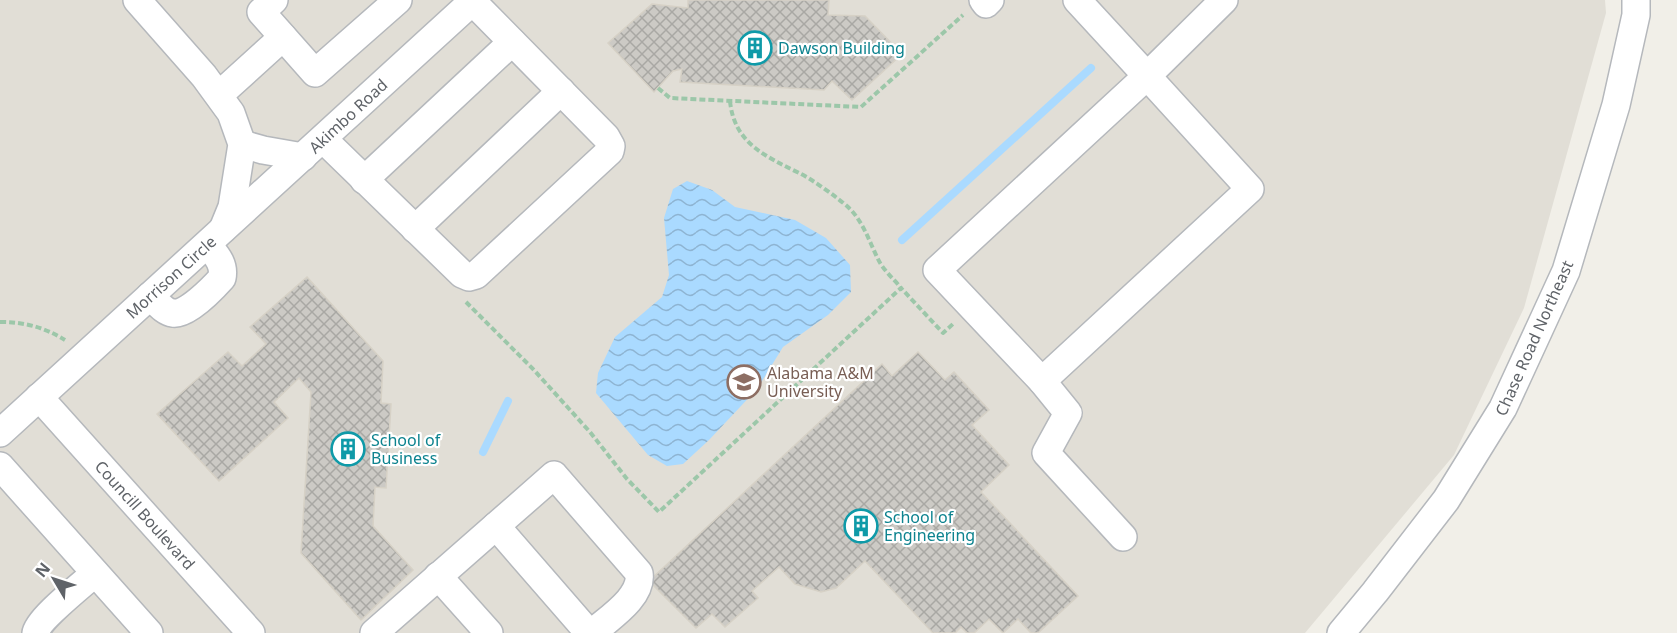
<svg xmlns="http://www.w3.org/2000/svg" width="1677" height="633" viewBox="0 0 1677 633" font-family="'Noto Sans',sans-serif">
	<defs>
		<pattern id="water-waves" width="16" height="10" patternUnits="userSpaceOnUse" patternTransform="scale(1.5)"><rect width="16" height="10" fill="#aadaff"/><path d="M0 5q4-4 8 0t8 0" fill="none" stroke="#8eb4d2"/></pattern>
		<pattern id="building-cross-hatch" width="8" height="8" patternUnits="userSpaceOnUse" patternTransform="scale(1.5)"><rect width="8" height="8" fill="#cccac5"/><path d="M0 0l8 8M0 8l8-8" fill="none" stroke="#a9a8a4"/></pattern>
	</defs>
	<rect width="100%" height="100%" fill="#f1efe8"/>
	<polygon fill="#e1ded6" points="0,0 1605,0 1606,13 1524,308 1454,455 1305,633 0,633"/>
	<polygon fill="url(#water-waves)" points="687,181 712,190 735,207 795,220 826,238 850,265 851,292 828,315 783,347 757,389 709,440 683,464 667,466 648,455 596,393 598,373 615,337 662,297 669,275 664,218 673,189"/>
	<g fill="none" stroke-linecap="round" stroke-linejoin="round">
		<g stroke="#aadaff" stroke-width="8">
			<polyline points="902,240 1091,68"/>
			<polyline points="483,452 508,401"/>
		</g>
	</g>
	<g fill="url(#building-cross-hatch)" stroke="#d6d1c6" stroke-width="1.5">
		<polygon points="688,0 829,0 828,15 865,16 902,54 852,100 832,81 824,90 680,82 682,69 673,71 654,92 608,43 652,4 688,8"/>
		<polygon points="307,277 383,361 381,403 391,404 386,488 375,487 373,526 413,570 361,620 301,553 311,392 299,378 274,402 288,418 219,481 157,414 228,352 242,366 266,344 250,327"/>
		<polygon points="918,352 945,380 954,372 989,410 972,425 1009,465 981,492 1078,596 1038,633 1031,633 1018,619 1003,633 989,619 974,633 967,633 961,627 955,633 933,633 865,561 836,588 821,592 795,584 779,567 752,591 758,598 725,627 712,614 696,628 649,581 882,364 892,376"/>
	</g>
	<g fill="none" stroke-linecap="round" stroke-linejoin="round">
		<defs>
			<g id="minor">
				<polyline points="137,0 204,76 231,113 242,144 232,207 223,229"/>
				<polyline points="274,0 261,12 315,73 398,0"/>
				<polyline points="983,0 986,4 990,0"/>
				<polyline points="1077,0 1147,76 1224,0"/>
				<polygon points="1147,76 1250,189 1042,381 937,270"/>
				<polyline points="219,95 283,37"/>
				<polyline points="323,139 462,274 469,277 476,275 610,151 611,146 606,137 472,1"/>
				<polyline points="242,144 263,150 303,157"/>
				<polyline points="364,180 512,42"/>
				<polyline points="415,229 561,91"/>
				<path d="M150,296C157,302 164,312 173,313C186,316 213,288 222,278C225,264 216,255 208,245"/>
				<polyline points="1042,381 1068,413 1046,453 1123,537"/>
				<polyline points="39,397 251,633"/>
				<polyline points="0,433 474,0"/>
				<polyline points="0,466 149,633"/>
				<polyline points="496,526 589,633"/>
				<polyline points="438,576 489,633"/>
				<path d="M36,633C37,620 83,584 95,573"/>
				<path d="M374,633L554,475L639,573C643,597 609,618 592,633"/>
				<polyline points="1341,633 1375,592 1446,500 1503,408 1566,271 1616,105 1636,15 1636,0"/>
			</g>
		</defs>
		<use href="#minor" stroke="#b5b8bc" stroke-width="30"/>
		<g stroke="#9cc7a9" stroke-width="4" stroke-dasharray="6 3" stroke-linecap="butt">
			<polyline points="658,88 670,98 861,107 963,15"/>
			<path d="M730,101C734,143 765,156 799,173C812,179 838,198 848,207C863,221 869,241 878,259C883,270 894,279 901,288"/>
			<polyline points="466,302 533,369 590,432 627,479 659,512 901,288 943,333 954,323"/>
			<path d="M0,322C24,322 44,327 65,340"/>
		</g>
		<use href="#minor" stroke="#fff" stroke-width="27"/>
	</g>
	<defs>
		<symbol id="building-ring" viewBox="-11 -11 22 22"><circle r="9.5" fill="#fff" stroke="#0f9aa8" stroke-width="1.5"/><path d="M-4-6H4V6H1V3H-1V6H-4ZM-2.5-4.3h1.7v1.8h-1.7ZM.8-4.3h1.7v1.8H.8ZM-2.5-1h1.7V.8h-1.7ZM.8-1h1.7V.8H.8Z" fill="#0f9aa8"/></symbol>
		<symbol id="university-ring" viewBox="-11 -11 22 22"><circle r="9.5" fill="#fff" stroke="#8d6e63" stroke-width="1.5"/><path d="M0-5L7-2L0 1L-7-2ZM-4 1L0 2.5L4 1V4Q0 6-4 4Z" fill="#8d6e63"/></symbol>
	</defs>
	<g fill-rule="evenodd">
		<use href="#building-ring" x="736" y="29" width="38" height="38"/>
		<use href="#university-ring" x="725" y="363" width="38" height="38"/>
		<use href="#building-ring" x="329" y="430" width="38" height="38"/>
		<use href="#building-ring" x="842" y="507" width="38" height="38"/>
	</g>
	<g text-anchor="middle" stroke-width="4.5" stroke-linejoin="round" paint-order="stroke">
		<g font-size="16" fill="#0d838f" stroke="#fff" text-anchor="start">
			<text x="778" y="54">Dawson Building</text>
			<text x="371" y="446">School of<tspan x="371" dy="18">Business</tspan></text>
			<text x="884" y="523">School of<tspan x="884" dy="18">Engineering</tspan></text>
		</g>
		<g font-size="16" fill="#5f6368" stroke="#fff">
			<text transform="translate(348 116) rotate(-43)" y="6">Akimbo Road</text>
			<text transform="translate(171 277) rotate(-42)" y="6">Morrison Circle</text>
			<text transform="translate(1534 338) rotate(-66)" y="6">Chase Road Northeast</text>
			<text transform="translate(145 515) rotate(48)" y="6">Councill Boulevard</text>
		</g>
		<g font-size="16" fill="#785e54" stroke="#fff" text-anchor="start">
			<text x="767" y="379">Alabama A&amp;M<tspan x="767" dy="18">University</tspan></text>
		</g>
	</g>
	<g transform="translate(54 579) rotate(309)" stroke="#ffffff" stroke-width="4.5" paint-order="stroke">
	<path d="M0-4.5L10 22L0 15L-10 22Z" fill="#5f6368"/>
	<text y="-9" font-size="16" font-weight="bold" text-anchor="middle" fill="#5f6368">N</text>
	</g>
</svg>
